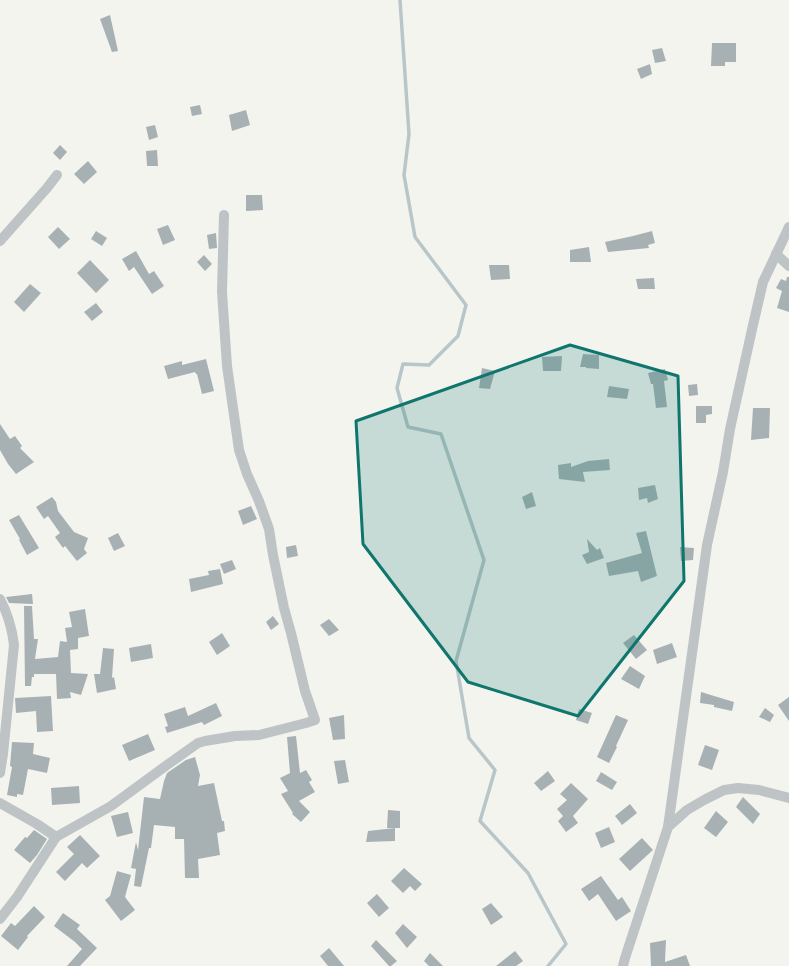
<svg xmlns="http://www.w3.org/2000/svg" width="789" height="966" viewBox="0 0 789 966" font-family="'Source Sans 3',sans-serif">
	<rect width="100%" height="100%" fill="#f4f4ef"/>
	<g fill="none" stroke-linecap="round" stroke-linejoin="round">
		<polyline stroke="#b8c6c9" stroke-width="3.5" points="400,0 409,134 404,175 415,237 466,305 458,336 429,365 403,364 397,388 408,427 441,434 484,560 456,661 469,738 495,770 480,821 528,873 566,944 548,966"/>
	</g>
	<g fill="#a7b1b4">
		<polygon points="110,15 118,51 112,52 100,19"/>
		<polygon points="712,43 736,43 736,62 725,62 725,66 711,66"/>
		<polygon points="662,48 666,61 655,63 652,50"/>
		<polygon points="650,64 652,74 641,79 637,69"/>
		<polygon points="200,105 202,114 192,116 190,107"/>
		<polygon points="246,110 250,125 232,131 229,115"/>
		<polygon points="155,125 158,137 149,140 146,127"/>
		<polygon points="60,145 67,152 60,160 53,153"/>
		<polygon points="157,150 158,166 147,166 146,151"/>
		<polygon points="88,161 97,172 84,184 74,174"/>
		<polygon points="246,195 262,195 263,210 246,211"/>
		<polygon points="168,225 175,240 163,245 157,229"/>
		<polygon points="58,227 70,239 59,249 48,237"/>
		<polygon points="96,231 107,238 102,246 91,239"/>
		<polygon points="652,231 655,243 648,245 649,248 608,252 605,242 633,236"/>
		<polygon points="216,233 217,248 209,249 207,235"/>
		<polygon points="589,247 591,262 570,262 570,250"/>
		<polygon points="136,251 149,274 154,271 164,286 152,294 134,267 129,271 122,259"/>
		<polygon points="204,255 212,264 205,271 197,262"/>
		<polygon points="90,260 109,280 96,293 77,273"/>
		<polygon points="489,265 509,265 510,279 491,280"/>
		<polygon points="787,277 789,277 789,312 777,308 782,291 776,288 781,279 786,281"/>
		<polygon points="654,278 655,289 638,289 636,279"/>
		<polygon points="30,284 41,293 24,312 14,302"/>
		<polygon points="96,303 103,312 92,321 84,312"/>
		<polygon points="583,354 599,355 599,369 586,368 586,367 580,367"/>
		<polygon points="562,356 561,371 543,371 542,357"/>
		<polygon points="206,359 214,391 202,394 197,374 196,374 195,372 168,379 164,366 182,361 182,365"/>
		<polygon points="482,368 495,371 490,389 479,388"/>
		<polygon points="665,369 668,380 664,381 667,407 656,408 653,384 651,384 648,373"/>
		<polygon points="697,384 698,395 689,396 688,385"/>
		<polygon points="609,386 629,389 627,399 607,397"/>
		<polygon points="696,406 712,406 712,414 706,415 706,423 696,423"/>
		<polygon points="753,408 770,408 769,438 751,440"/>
		<polygon points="0,424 10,439 15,436 22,446 20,448 34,462 16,474 8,464 0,450"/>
		<polygon points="609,459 610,470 583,472 585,482 559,479 558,465 571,463 571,467 588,461"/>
		<polygon points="655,485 658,499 648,503 647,498 639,500 638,488"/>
		<polygon points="532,492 536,506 526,509 522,497"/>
		<polygon points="52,497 56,502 58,511 74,532 88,538 84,549 87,553 77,561 65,546 63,548 55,537 60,533 48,516 44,519 36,507"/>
		<polygon points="251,506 257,519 243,525 238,511"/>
		<polygon points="19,515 39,548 27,555 19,540 20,539 9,520"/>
		<polygon points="646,531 657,576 641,582 638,571 609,576 606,563 642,553 636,533"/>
		<polygon points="118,533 125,546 114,551 108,538"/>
		<polygon points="587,539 597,550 600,548 604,558 587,564 582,555 589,552"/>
		<polygon points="296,545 298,556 287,558 286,547"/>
		<polygon points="680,547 694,548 693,560 681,561"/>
		<polygon points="232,560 236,569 224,574 220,564"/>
		<polygon points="220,569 223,584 191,592 189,579 209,575 208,571"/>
		<polygon points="32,594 33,604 9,603 6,597"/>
		<polygon points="24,606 32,606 34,639 38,639 35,659 58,657 60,641 67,642 65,628 72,627 69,612 85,609 89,636 78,638 78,649 70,650 71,673 88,674 81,695 70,692 71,698 57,699 56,674 34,674 34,677 32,677 31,686 25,686"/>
		<polygon points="273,616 279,624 271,630 266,622"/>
		<polygon points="329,619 339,630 329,636 320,625"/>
		<polygon points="222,633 230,646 217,655 209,642"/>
		<polygon points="634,635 647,650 636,659 623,643"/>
		<polygon points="672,643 677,657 657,664 653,650"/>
		<polygon points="151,644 153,658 131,662 129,648"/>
		<polygon points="103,648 114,649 112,678 114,677 116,689 97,693 94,674 100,674"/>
		<polygon points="630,666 645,676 639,689 621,679"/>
		<polygon points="701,692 734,702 732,711 714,707 714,705 700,703"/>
		<polygon points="51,696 53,731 37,732 36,711 16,713 15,698"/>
		<polygon points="789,697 789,721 778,705"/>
		<polygon points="216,703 222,716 204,725 202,722 167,733 165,727 168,726 164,714 185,707 188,716"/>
		<polygon points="765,708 774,715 770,722 759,717"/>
		<polygon points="579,709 592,713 588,724 576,720"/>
		<polygon points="344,715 345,739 333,740 329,718"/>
		<polygon points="616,715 628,720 616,746 617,747 609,763 597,757"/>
		<polygon points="148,734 155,750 129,761 122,745"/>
		<polygon points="296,736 300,773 306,770 312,780 309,782 315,792 299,801 310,812 301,822 292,814 293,813 281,794 288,791 280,778 290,773 287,737"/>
		<polygon points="12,742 34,743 33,754 50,758 47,773 28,769 23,795 17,794 17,797 7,795 12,767 10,766"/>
		<polygon points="705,745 719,750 712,770 698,765"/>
		<polygon points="195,757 200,775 198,786 214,783 222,821 224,821 225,831 217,833 220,855 198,859 199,878 185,878 184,839 175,839 175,827 154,825 151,848 149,848 141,887 134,886 136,869 131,868 136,842 138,850 144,797 160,799 164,781 167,773 186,760"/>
		<polygon points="345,760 349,782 338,784 334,761"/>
		<polygon points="548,771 555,781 541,791 534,783"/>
		<polygon points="601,772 617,782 612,790 596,781"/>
		<polygon points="571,783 588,799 573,816 578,823 566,832 558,821 563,816 557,809 567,800 560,794"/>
		<polygon points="79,786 80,803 52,805 51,788"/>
		<polygon points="743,797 760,814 753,824 736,807"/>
		<polygon points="630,804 637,813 622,825 615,816"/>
		<polygon points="388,810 400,811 400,828 387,828"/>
		<polygon points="716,811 728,822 716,837 704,828"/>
		<polygon points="128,812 133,833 117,837 111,816"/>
		<polygon points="609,827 615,842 601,848 595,833"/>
		<polygon points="395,828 395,841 366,842 368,831"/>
		<polygon points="34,830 47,839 37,855 30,863 14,850 25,837 27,838"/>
		<polygon points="80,835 100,856 87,868 82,863 65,881 56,872 74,854 67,847"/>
		<polygon points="642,838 653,850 630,871 619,859"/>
		<polygon points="404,868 422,884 415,891 410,886 403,893 391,881"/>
		<polygon points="117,871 131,875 125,897 135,910 121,921 105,900 110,896"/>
		<polygon points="601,876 618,900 622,897 631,911 616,921 598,894 589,901 581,889"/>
		<polygon points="377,894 389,908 379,917 367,903"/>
		<polygon points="491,903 503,917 491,925 482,909"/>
		<polygon points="34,906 45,917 27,936 28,937 18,950 1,936 11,923 15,926"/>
		<polygon points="63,913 80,925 77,929 97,948 80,966 67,966 82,949 75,942 54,926"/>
		<polygon points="403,924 417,937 407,948 395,933"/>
		<polygon points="376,940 397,961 391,966 389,966 371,946"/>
		<polygon points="666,940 665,962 686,955 690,966 651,966 650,943"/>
		<polygon points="329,948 344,966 328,966 320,956"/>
		<polygon points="515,951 523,961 516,966 496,966"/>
		<polygon points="430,953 443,966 429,966 424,961"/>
	</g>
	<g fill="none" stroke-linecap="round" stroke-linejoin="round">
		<g stroke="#bec4c6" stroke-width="10">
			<polyline points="0,241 47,188 57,175"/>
			<polyline points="776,254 789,266"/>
			<path d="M0,599C8,614 12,628 14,645L3,754L0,773"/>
			<polyline points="0,803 37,824 56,837"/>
			<polyline points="668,827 687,810 704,800 724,790 738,788 759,790 789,798"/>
			<polyline points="0,919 17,897 56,837 111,806 167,765 198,743 205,741 235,736 259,735 306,723 315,720 305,691 291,633 284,608 273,555 269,529 259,501 247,474 239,450 227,366 222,292 224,215"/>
			<polyline points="623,966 625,958 668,827 707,545 723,472 730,429 753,325 763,282 789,227"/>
		</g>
	</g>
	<path fill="#0f766e" fill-opacity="0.2" stroke="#0f766e" stroke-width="3" stroke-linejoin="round" d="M570,345L678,376L684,581L578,716L468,682L363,544L356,421Z"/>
</svg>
